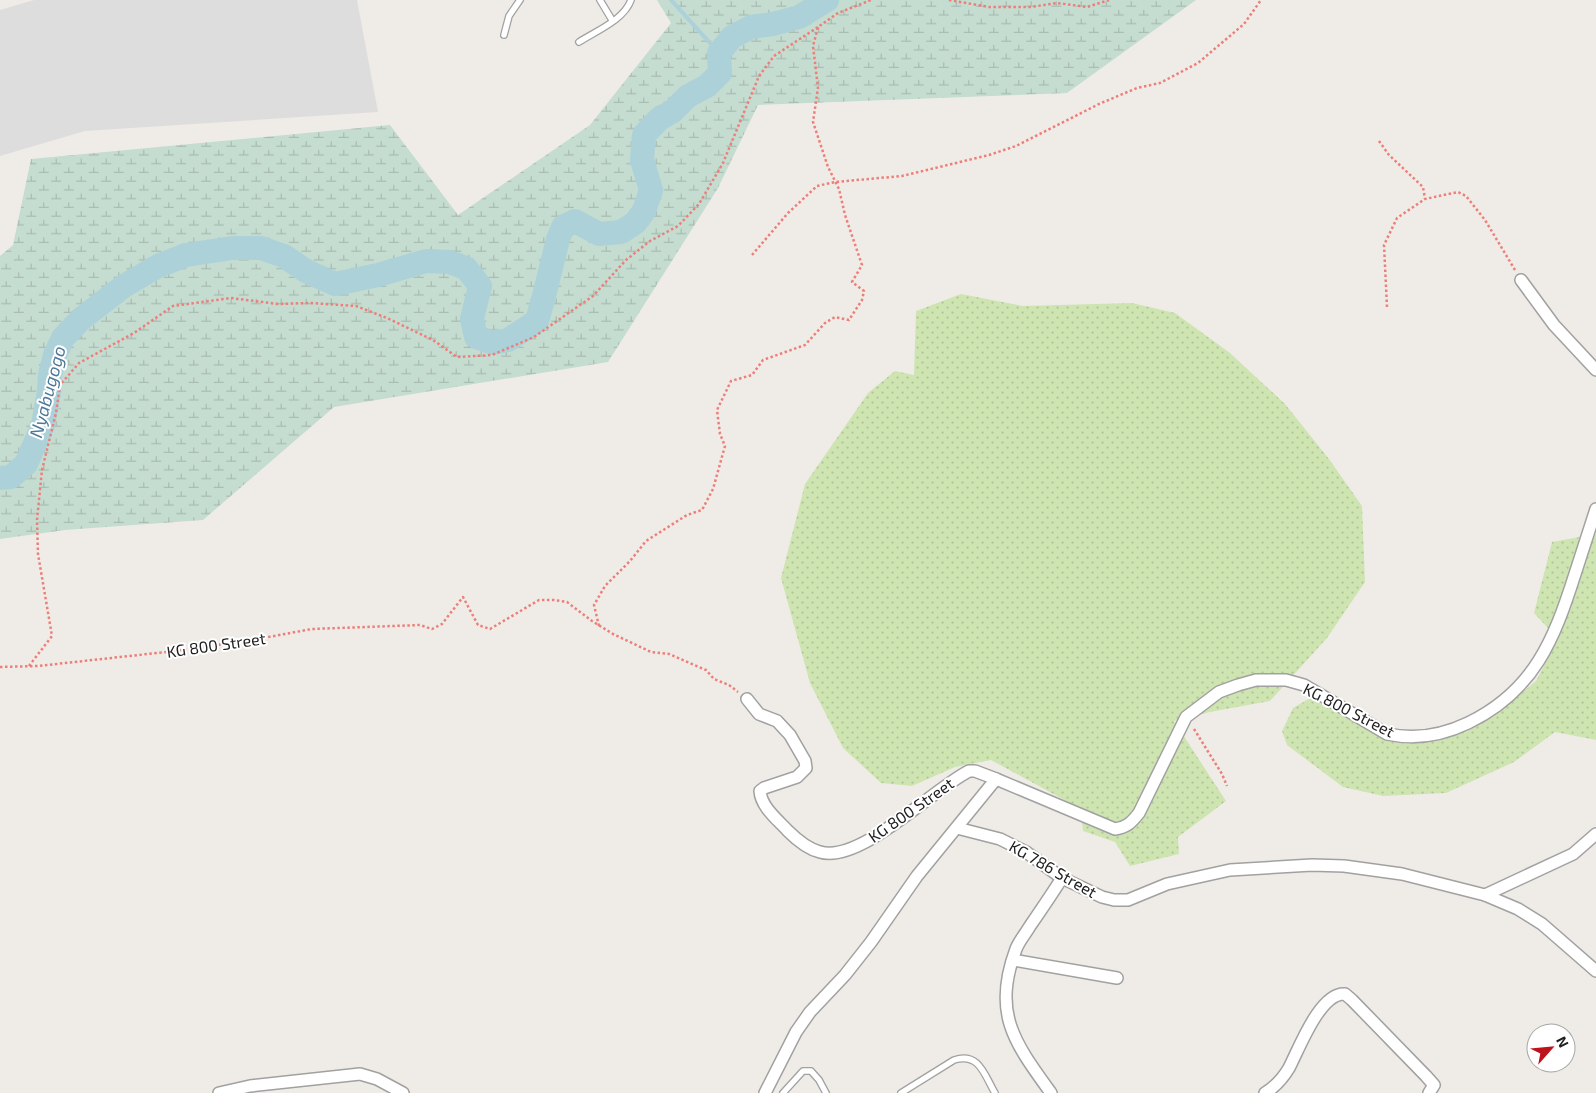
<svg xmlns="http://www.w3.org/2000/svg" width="1596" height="1093" viewBox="0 0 1596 1093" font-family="'Exo 2',sans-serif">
	<defs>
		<pattern id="grass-dots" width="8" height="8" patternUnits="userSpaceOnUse" patternTransform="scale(1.25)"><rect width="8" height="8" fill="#cee5b2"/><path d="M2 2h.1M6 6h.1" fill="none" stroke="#b1c499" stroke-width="1.8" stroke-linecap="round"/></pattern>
		<pattern id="wetland-marsh" width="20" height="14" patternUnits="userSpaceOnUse" patternTransform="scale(1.25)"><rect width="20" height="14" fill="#c5dcd0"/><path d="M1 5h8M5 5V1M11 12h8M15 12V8" fill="none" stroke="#a9bcb2"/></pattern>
	</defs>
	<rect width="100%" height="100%" fill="#efece7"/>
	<polygon fill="#dedddd" points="34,0 357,0 378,112 85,131 0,156 0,10"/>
	<g fill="url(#grass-dots)">
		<polygon points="961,294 1023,306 1132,303 1175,313 1230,353 1285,404 1329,459 1362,506 1365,582 1327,638 1270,701 1210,712 1174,721 1226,801 1178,837 1179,854 1130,866 1115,842 1083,831 1081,809 991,760 955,767 912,786 881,783 843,748 810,683 781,578 805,484 868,393 895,371 914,375 916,311"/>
		<polygon points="1596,534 1596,740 1555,732 1514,762 1446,793 1383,796 1343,787 1287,745 1282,731 1293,708 1312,697 1387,741 1409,744 1468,731 1501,710 1536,681 1558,639 1534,613 1552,542"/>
	</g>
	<polygon fill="url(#wetland-marsh)" points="657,0 1196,0 1067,93 758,105 718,188 608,362 334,407 203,520 65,530 0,539 0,256 13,245 31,159 390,125 458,215 590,125 671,23"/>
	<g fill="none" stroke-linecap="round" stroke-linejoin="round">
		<polyline stroke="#acd1d9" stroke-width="4" points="671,0 719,53"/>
		<polyline stroke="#acd1d9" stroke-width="24" points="0,478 11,477 26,464 43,425 49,392 50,375 55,355 63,338 81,319 124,286 158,266 186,255 232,248 261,248 284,256 306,271 335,284 378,275 426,261 449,262 466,268 480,286 472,319 476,337 493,343 508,340 537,321 544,296 558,239 563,227 575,221 599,234 621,232 635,223 644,211 651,190 642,160 644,135 659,119 673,111 688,96 707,86 720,73 719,53 732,37 751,27 773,24 799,17 827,0"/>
		<defs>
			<g id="lane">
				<polyline points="600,0 612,20"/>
				<polyline points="504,35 509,16 520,0"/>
				<path d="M579,42C596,31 624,20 631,0"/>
				<polyline points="783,1093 803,1071 811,1071 819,1080 826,1093"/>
				<path d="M901,1093L954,1060C979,1052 984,1074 995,1093"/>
			</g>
			<g id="street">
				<polyline points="1521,280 1554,325 1596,370"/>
				<path d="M747,699L759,714L777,721L790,735L805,761L806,768L797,777L764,788L760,791C761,807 778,820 788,831C797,840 808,849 820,852C860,864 933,789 969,771H975L996,779L1115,829C1127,827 1131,823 1139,813L1186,717L1219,692L1238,685L1256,680H1286L1304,685L1387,734C1415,740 1443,735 1468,723C1534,691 1554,640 1575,574C1582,553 1589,531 1596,509"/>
				<polyline points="957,828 1000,839 1026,852 1062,878 1102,897 1114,900 1128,900 1167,884 1230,870 1312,865 1344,866 1402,874 1485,895 1518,909 1542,924 1596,971"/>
				<polyline points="1485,895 1573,854 1596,834"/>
				<polyline points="1013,960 1117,978"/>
				<polyline points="219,1093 250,1086 360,1074 377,1079 403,1093"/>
				<polyline points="765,1093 796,1032 810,1012 845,975 871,942 917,876 996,779"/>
				<path d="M1051,1093C1014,1042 992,1013 1016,949C1019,941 1026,933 1030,926C1041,910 1052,894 1062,878"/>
				<path d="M1265,1093C1275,1087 1283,1078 1289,1068C1299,1049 1320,992 1345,994L1352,1000L1426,1076L1434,1085L1429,1093"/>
			</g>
		</defs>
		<use href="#lane" stroke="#a1a1a1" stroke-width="8"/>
		<use href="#street" stroke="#a1a1a1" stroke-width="14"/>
		<g stroke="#ed7f7a" stroke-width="2.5" stroke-dasharray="2.5 2.5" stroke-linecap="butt">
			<polyline points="949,0 989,7 1031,7 1057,3 1087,7 1109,0"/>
			<polyline points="1379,141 1389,155 1423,187 1425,199"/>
			<polyline points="752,255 788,213 817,186 835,182 902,176 989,155 1016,146 1099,104 1137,88 1160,83 1198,63 1244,24 1261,0"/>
			<polyline points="1387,307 1384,245 1397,218 1425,199 1458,192 1466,196 1485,220 1515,270"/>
			<polyline points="599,626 594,605 605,586 630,561 646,541 687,515 702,510 713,489 725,446 720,434 717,410 731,381 752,375 763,360 805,345 825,323 835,317 849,320 862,300 864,291 852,282 862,265 845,215 839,189 828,167 813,122 818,88 813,46 818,27 838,13 871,0"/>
			<polyline points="29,666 52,636 38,554 37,520 42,470 56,413 60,385 79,363 134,333 173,306 231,298 278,304 310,303 356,306 387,318 433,340 457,357 492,355 534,337 593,296 626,260 650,241 678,226 699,204 723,163 759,76 774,56 818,27"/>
			<polyline points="0,667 38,666 184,650 263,638 312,629 420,625 432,629 442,624 463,597 478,625 490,629 539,600 554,600 567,602 592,621 613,634 651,652 669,654 706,670 714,679 729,685 738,692"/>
			<polyline points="1194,729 1222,774 1227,786"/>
		</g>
		<use href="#lane" stroke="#fff" stroke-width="5.5"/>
		<use href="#street" stroke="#fff" stroke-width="11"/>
	</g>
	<g text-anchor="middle" stroke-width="4" stroke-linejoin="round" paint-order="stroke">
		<g font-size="16" fill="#202020" stroke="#fff">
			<text transform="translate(216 645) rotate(-8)" y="6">KG 800 Street</text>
			<text transform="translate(1349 710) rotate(27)" y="6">KG 800 Street</text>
			<text transform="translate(911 810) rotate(-35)" y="6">KG 800 Street</text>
			<text transform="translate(1053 869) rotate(30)" y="6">KG 786 Street</text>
		</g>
		<g font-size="18" font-style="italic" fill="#4d7898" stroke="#fff">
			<text transform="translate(48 392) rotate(-75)" y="6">Nyabugogo</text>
		</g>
	</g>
	<g transform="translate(1551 1048) rotate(63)"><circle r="24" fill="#ffffff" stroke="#a6a6a6"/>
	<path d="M0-4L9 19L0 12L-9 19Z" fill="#bd131d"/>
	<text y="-8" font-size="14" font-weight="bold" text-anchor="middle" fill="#202020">N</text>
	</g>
</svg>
